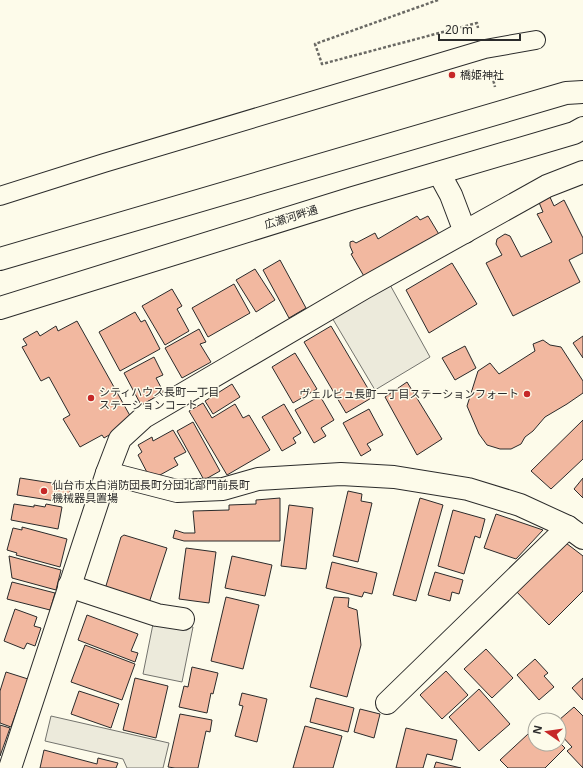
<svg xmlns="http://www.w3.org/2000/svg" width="583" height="768" viewBox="0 0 583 768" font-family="'Noto Sans','Noto Sans JP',sans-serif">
	<rect width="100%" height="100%" fill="#fdfbea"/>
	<g fill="#eceadb" stroke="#74746e">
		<polygon points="389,283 430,357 375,390 331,316"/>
		<polygon points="154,619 193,627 182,682 143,674"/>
		<polygon points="51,716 169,743 163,768 127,768 123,759 45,741"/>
	</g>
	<g fill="#f2b8a0" stroke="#2b2b2b">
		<polygon points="549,195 554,206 564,200 583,238 583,253 569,260 580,282 513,316 486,263 502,255 496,244 497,239 505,234 510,236 521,257 552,242 537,214 543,212 538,200"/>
		<polygon points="417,216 420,220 428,216 440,236 365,278 351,254 353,253 350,246 350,242 353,241 356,243 375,233 378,239"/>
		<polygon points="280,260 306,308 289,318 263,270"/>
		<polygon points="452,263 477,304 429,333 406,290"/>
		<polygon points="255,269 275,300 256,312 236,280"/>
		<polygon points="234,284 250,313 208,337 192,308"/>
		<polygon points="172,289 182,306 177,309 189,331 165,345 142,306"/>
		<polygon points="135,312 141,322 145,320 160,349 120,371 99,332"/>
		<polygon points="77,321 133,421 104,438 102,435 80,447 63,419 70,415 49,377 41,381 22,347 27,345 23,339 37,331 40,336 56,326 58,331"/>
		<polygon points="331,326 373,397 346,413 304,342"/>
		<polygon points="199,329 206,342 200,344 211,362 182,378 165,348"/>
		<polygon points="583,336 583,358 573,343"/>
		<polygon points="543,340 550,345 561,347 583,381 583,393 567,404 545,417 533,431 525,437 521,444 511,449 500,449 487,445 479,434 467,406 478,371 490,363 499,374 535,351 533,344"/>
		<polygon points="465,346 476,368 455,380 442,358"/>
		<polygon points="295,353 317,389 293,403 272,367"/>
		<polygon points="154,357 163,375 156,378 164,393 141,405 124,373"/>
		<polygon points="407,382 442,439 417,455 385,397"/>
		<polygon points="232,384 240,397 213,414 205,401"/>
		<polygon points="320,396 334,420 321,428 326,436 314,443 295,410"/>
		<polygon points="203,403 212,418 235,404 243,418 249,415 270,450 227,475 189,411"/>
		<polygon points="284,404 301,433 293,438 296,443 282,451 262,417"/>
		<polygon points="369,409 383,435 367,444 371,450 361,456 343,423"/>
		<polygon points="583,420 583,459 551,489 531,471"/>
		<polygon points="193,422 220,471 204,480 177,431"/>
		<polygon points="173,430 186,452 174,458 178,465 151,480 138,455 142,452 138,445 152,437 153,441"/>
		<polygon points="20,478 71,486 68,503 17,495"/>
		<polygon points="583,478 583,498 574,489"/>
		<polygon points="348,491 362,494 361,501 372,503 358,562 333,556"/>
		<polygon points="280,498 280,541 184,541 173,538 175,530 184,533 195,533 193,511 229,510 229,505 256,504 256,500"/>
		<polygon points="420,498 443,505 416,601 393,595"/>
		<polygon points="14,504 34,507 34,505 45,507 46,504 62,507 58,529 11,520"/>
		<polygon points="289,505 313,508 306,569 281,566"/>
		<polygon points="453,510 485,519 480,538 475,536 464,574 438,566"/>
		<polygon points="496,514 543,530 516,559 484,548"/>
		<polygon points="22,527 67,539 60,567 16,555 17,553 7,550 13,528 22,530"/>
		<polygon points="124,535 167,548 149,603 105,589 121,537"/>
		<polygon points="562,540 583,556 583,591 549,625 513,588"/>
		<polygon points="186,548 216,552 209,603 179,599"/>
		<polygon points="9,556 61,570 56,590 12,578"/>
		<polygon points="232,556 272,565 265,596 225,588"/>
		<polygon points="332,562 377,573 372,594 364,592 362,597 326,588"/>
		<polygon points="435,572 463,580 459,594 452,592 450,601 428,595"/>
		<polygon points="12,582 55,593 50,610 7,599"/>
		<polygon points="226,597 259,605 243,669 211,661"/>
		<polygon points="334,597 349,598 348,607 357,610 361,645 347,697 310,687"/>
		<polygon points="15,609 37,617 34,626 41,628 35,646 27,643 24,649 4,641"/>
		<polygon points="87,615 138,634 131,651 138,653 135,662 78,640"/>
		<polygon points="85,645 135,664 122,700 71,682"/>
		<polygon points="486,649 513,678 492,698 464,669"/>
		<polygon points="535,659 548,673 544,676 554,687 539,700 517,675"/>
		<polygon points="192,667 218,673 213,694 211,693 207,713 179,707 184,686 188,687"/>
		<polygon points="446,671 468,695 442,719 420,695"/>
		<polygon points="6,672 28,679 11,727 0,723 0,691"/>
		<polygon points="135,678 168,686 156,738 123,730"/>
		<polygon points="583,678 583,700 572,688"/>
		<polygon points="479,689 510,724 479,751 449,717"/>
		<polygon points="79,691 119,704 111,728 71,714"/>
		<polygon points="242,693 267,699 257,742 235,736 243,706 239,705"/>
		<polygon points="316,698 354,708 348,732 310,722"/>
		<polygon points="574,707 583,716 583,768 567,751 572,747 560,734 565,728 559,720"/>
		<polygon points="360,709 380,714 374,738 354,732"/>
		<polygon points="180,714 212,720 210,732 206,731 198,768 175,768 168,767"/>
		<polygon points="0,725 10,728 0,756"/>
		<polygon points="305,726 342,736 333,768 293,768"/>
		<polygon points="406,728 457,740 452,760 427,754 423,768 396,768"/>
		<polygon points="528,734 533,739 535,737 535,744 559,744 559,742 565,748 545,768 508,768 500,760"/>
		<polygon points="44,750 97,764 98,758 118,763 116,768 40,768"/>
		<polygon points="436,762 461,768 434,768"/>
	</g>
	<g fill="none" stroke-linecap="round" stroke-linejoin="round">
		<defs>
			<polyline id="pedestrian" points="0,196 104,163 485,49 536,40"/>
			<g id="minor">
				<polyline points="439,173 451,195 465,232"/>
				<polyline points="107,473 120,439 144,417 364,288 547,186 583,172"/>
				<polyline points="69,586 157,615 183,619"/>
				<polyline points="387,703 568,527"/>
			</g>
			<polyline id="tertiary" points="10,768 107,473 177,491 223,489 258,479 341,474 394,477 468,489 520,505 568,527 583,538"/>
			<g id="secondary">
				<polyline points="0,259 566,93 583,92"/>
				<polyline points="0,308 353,198 574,133 583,128"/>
			</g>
		</defs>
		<use href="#pedestrian" stroke="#2b2b2b" stroke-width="20"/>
		<use href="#minor" stroke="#2b2b2b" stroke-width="24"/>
		<use href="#tertiary" stroke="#2b2b2b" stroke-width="24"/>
		<use href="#secondary" stroke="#2b2b2b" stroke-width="24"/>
		<g stroke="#6a6964" stroke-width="2.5" stroke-dasharray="3 2" stroke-linecap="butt">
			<polyline points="438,0 315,44 322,64 477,23 478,28"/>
			<polyline points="491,71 495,87"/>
		</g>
		<use href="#pedestrian" stroke="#fdfbea" stroke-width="18"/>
		<use href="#minor" stroke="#fdfbea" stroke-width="22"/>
		<use href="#tertiary" stroke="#fdfbea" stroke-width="22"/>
		<use href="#secondary" stroke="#fdfbea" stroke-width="22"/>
	</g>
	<g fill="#c62828" stroke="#fdfbea" stroke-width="1.5">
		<circle cx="452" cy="75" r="4"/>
		<circle cx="527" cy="394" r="4"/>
		<circle cx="91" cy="398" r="4"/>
		<circle cx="44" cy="491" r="4"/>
	</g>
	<g text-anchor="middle" stroke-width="3" stroke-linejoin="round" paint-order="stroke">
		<g font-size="11" fill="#2b2b2b" stroke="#fdfbea" text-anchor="start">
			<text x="460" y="79">橋姫神社</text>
			<text x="99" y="396">シティハウス長町一丁目<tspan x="99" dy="13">ステーションコート</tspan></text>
			<text x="519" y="398" text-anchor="end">ヴェルビュ長町一丁目ステーションフォート</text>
			<text x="52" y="489">仙台市太白消防団長町分団北部門前長町<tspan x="52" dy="13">機械器具置場</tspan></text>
		</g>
		<g font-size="11" fill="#2b2b2b" stroke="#fdfbea">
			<text transform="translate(291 217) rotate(-17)" y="4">広瀬河畔通</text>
		</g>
	</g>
	<g transform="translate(547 732) rotate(283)"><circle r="19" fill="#fdfbea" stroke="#a9a89e"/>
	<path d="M0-3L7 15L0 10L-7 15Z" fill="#c62828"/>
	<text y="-6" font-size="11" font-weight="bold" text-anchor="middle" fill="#2b2b2b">N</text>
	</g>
	<path d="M439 34v6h81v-6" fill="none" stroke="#2b2b2b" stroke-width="2"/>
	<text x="445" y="34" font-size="12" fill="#2b2b2b" stroke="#fdfbea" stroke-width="3" paint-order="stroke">20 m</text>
</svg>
